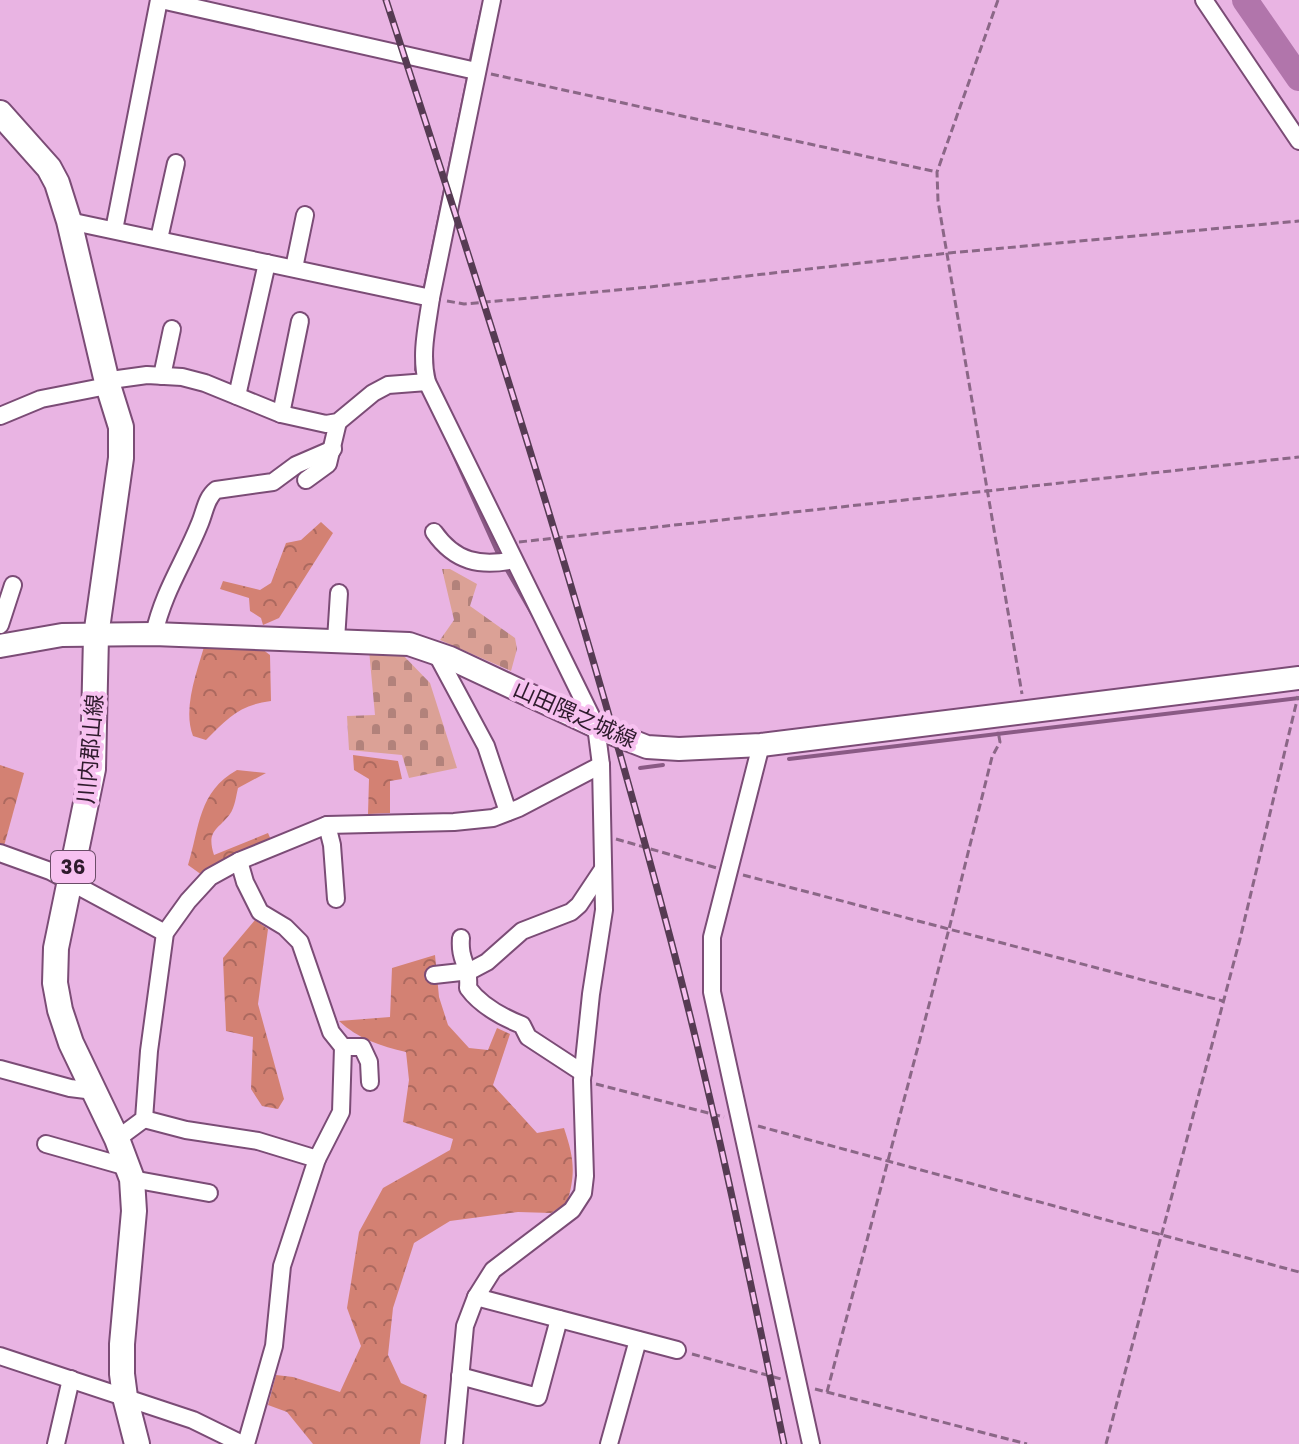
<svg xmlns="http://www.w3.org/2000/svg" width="1299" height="1444" viewBox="0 0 1299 1444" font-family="Poppins,'Noto Sans JP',sans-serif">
	<defs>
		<pattern id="forest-crowns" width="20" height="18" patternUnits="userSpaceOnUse" patternTransform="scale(2)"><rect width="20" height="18" fill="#d38173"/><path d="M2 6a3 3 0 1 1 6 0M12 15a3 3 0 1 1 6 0" fill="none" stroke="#ac695f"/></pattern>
		<pattern id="cemetery-stones" width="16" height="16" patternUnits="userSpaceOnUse" patternTransform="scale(2)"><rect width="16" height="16" fill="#dba196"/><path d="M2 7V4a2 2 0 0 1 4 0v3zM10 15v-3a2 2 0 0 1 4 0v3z" fill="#b2827b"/></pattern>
	</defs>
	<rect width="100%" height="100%" fill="#e9b4e3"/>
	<g fill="url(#forest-crowns)">
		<polygon points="321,522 333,533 279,618 263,625 261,618 250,611 249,598 220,589 223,581 260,590 271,583 286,543 301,540"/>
		<path d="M206,640L254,643L270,655L271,701C239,705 228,718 206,740L193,736C182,708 198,669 206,640Z"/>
		<polygon points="353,755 398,761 402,779 390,781 390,813 368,814 369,779 354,770"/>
		<polygon points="0,765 24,773 4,846 0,844"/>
		<path d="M237,770L266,773L238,788C236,796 235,807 230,814C218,830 206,830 214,855L268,833L271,840L202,875L188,865C200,826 198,792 237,770Z"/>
		<polygon points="255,920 268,929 258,1004 284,1099 278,1109 262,1106 251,1089 253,1037 226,1031 223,958"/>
		<path d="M435,955L439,997L448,1025L469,1048L488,1050L497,1028L510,1034L493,1085L537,1133L564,1128C574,1158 576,1173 567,1203L551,1213L518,1212L450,1221L414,1243L393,1308L388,1355L401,1383L427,1395L420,1444H313L287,1412L268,1405L276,1375L293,1377L340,1392L361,1346L347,1308L359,1232L383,1188L450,1150L453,1139L403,1122L409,1080L406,1052C381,1046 358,1039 339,1021L390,1017L392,968Z"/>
	</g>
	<g fill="url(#cemetery-stones)">
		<polygon points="442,569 450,569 477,584 470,606 515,638 517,649 511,671 440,640 454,620"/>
		<polygon points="369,650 401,653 430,683 457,768 409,778 402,755 349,750 347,716 375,715"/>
	</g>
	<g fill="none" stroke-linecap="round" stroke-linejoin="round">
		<g stroke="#8a5a85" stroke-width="4">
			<polyline points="470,64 482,10"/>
			<polyline points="424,292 469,73"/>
			<polyline points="416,370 420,320"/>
			<polyline points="448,442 500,558"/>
			<polyline points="504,565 534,617"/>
			<polyline points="789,759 1299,698"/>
			<polyline points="640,768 663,765"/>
		</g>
		<polyline stroke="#b175ab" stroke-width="26" points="1245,0 1299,78"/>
		<defs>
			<g id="street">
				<polyline points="161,0 476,71"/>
				<polyline points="1204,0 1299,141"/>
				<polyline points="69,221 431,298"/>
				<polyline points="114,230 159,0"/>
				<polyline points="159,239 176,163"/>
				<polyline points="294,268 305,215"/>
				<polyline points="162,376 172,329"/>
				<polyline points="237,396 267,263"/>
				<polyline points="281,414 300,321"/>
				<polyline points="0,416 41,399 97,388 118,379 147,375 182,377 205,383 281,414 326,424 338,422 373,393 388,385 427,382"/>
				<polyline points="306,480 328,464 338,422"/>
				<path d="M434,532C455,562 480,567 514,560"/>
				<polyline points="0,625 13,585"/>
				<path d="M154,634C164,590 184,563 200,523C205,511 206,498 216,490L273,482L296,465L333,449"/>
				<polyline points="336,640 339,593"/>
				<polyline points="436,653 486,746 508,812"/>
				<polyline points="761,745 712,937 712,992 811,1444"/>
				<polyline points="327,825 332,845 336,899"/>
				<polyline points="0,853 50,871 165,933"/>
				<polyline points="239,861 245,882 260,912 285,927 300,942 331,1032 343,1047 341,1112 317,1159"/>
				<path d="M461,938C459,962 470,964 468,988C481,1006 502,1017 522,1025L528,1037L583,1073"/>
				<polyline points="434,975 470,971 487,962 522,931 571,912 579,905 603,869"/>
				<polyline points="343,1047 362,1047 369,1062 370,1082"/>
				<polyline points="0,1069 70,1088 94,1091"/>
				<polyline points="144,1119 186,1130 258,1141 317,1159 282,1266 274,1346 246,1444"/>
				<polyline points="117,1139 144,1119 149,1051 165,933 188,901 210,877 239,861 327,825 454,822 493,818 519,808 601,765"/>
				<polyline points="46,1144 127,1167"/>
				<polyline points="132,1179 209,1193"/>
				<polyline points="476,1297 677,1350"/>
				<polyline points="0,1356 193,1420 242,1444"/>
				<polyline points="460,1376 538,1397 559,1319"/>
				<polyline points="56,1444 71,1379"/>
				<path d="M454,1444L465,1326L476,1297L493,1270L572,1210L583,1193L585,1176L582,1080L591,994L604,910L601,765L596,726L427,382C420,354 427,327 431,298L492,0"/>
				<polyline points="609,1444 638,1340"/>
			</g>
			<polyline id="secondary" points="0,646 62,635 154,634 409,644 450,658 606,731 647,747 679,749 761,745 1299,678"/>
			<polyline id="primary" points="0,113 49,168 57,183 69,221 107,382 121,427 121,458 96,636 93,769 56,948 55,983 60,1010 71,1043 117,1139 132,1179 134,1211 122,1344 122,1374 125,1397 137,1444"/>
		</defs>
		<use href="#street" stroke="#7b4c76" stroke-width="20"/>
		<use href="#secondary" stroke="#7b4c76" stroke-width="26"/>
		<use href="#primary" stroke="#7b4c76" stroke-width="28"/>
		<g stroke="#8b6787" stroke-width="3" stroke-dasharray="8 4" stroke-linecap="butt">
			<polyline points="998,0 937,172 938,201 1022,694"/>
			<polyline points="491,74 937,172"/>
			<polyline points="447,301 464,304 650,287 949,253 1299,221"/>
			<polyline points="519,542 1299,457"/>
			<polyline points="616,839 717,868"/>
			<polyline points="743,875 1223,1001"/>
			<polyline points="596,1084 724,1117"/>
			<polyline points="758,1126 1299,1272"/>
			<polyline points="692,1354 781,1379"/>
			<polyline points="815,1389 1027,1444"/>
			<polyline points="827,1392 949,929 992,757 1000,742 998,731"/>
			<polyline points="1106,1444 1240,939 1298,696"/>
		</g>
		<use href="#street" stroke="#fff" stroke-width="16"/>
		<use href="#secondary" stroke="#fff" stroke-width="22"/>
		<use href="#primary" stroke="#fff" stroke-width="24"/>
		<defs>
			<path id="rail" d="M386,0C487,310 587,621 670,937C714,1104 749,1274 784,1444"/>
		</defs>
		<use href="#rail" stroke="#563b53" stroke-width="7"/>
		<use href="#rail" stroke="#f7c1f0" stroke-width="4" stroke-dasharray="12" stroke-linecap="butt"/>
	</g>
	<g text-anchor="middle" stroke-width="8" stroke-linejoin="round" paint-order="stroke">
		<rect fill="#f7c1f0" stroke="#6b4d68" stroke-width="2" x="51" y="851" width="44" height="32" rx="6"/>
		<g font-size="20" font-weight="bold" fill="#2f1b2d">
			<text x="73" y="874">36</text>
		</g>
		<g font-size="22" fill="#2f1b2d" stroke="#f7c1f0">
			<text transform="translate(575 714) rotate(24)" y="8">山田隈之城線</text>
			<text transform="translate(90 749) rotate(-85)" y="8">川内郡山線</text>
		</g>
	</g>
</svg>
